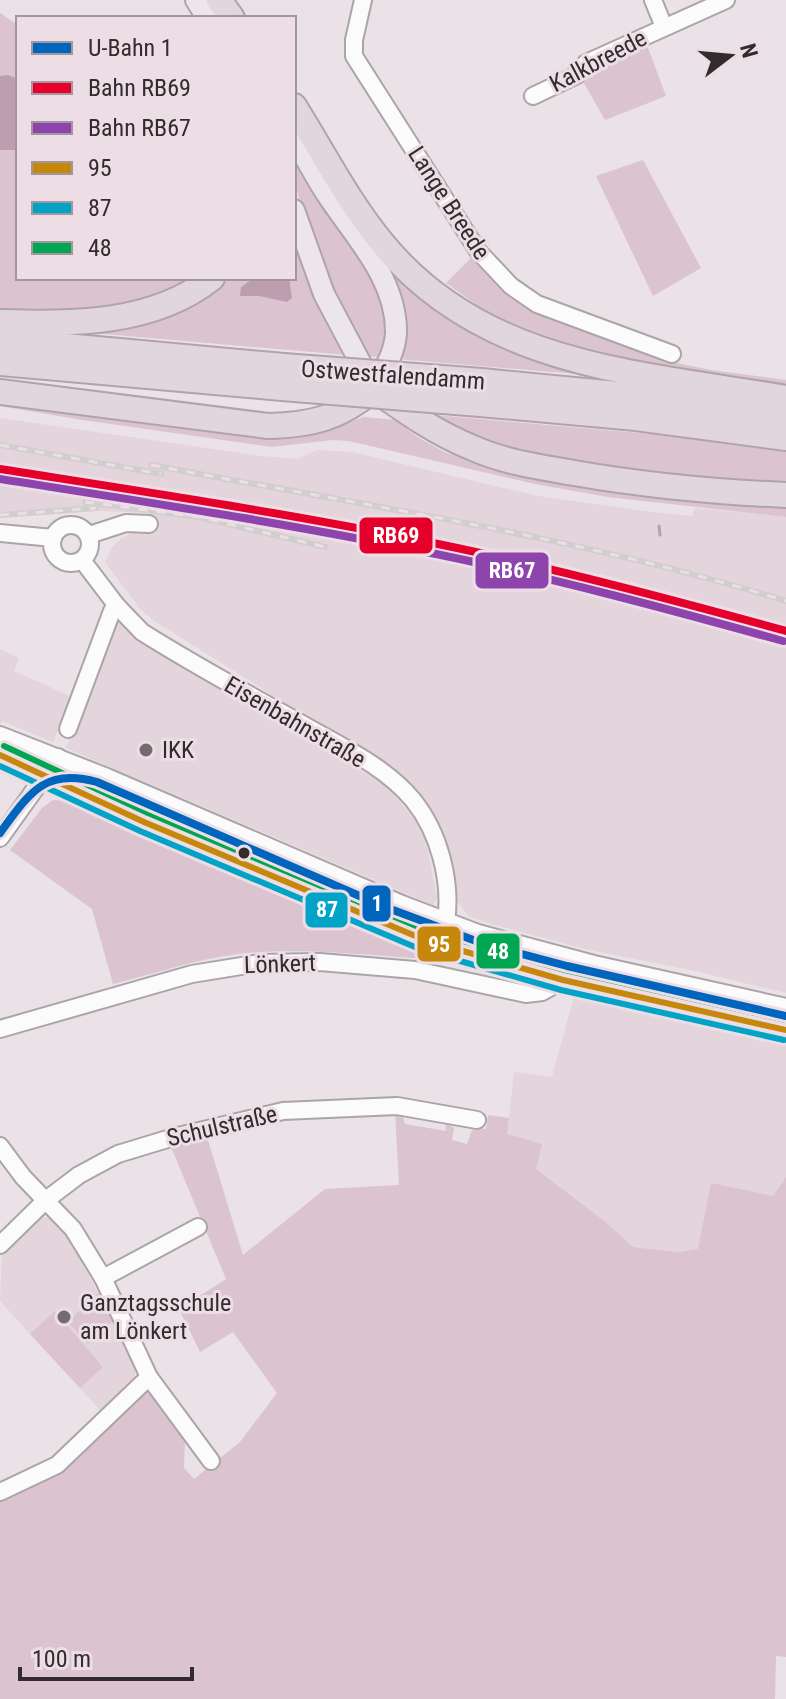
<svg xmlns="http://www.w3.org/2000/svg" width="786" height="1699" viewBox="0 0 786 1699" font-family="'Roboto Condensed',sans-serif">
	<rect width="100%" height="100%" fill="#eae2e6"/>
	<g fill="#e4d4dc">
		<polygon points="0,418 261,456 298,459 316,450 352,452 538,496 651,512 692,516 695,508 786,517 786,993 695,971 585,949 491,924 468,916 457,900 449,852 437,820 404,778 153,620 141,610 105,562 111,549 122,538 137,531 147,531 150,513 96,511 29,516 28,510 0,512"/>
		<polygon points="114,618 139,640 377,780 391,791 414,819 426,841 437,898 433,905 66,748"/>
		<polygon points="0,649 19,658 14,671 72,697 53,742 2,721 0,724"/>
		<polygon points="574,996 786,1042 786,1177 774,1196 699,1249 678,1252 633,1247 607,1223 536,1169 507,1134 514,1072 552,1077"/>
		<polygon points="44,1217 53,1219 69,1238 136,1364 134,1379 101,1411 0,1301 2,1252 37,1219"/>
	</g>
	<g fill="#dbc3cf">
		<polygon points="0,13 18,25 18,79 0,76"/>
		<polygon points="645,40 666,96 605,120 580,76 588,66"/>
		<path d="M6,148L18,150V278H201C131,309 76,313 0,310V150Z"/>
		<polygon points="643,160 701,268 653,296 596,176"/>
		<path d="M294,161L381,292L387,332L379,357L367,356C340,305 294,218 294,161Z"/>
		<polygon points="294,231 347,355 69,331 222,278 294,278"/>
		<polygon points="474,255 547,315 662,360 711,370 786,380 786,389 660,368 561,346 498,320 446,283"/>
		<polygon points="392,262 588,375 397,359 386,267"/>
		<polygon points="0,399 323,431 364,417 396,420 416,436 444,452 502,470 566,484 695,501 786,508 786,517 608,497 535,484 349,441 333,440 271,447 76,419 0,406"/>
		<polygon points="423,414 651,434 786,452 786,490 561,464 478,440"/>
		<path d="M53,800L70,801L447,960C379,957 307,946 238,954C196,959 154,974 113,984L92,909L10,850L42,808Z"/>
		<polygon points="395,1111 402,1112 405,1124 446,1131 445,1122 454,1128 452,1140 467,1144 472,1130 486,1129 488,1115 509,1118 507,1134 542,1144 536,1169 607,1223 633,1247 678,1252 698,1249 711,1183 773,1196 786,1177 786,1657 776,1656 775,1699 0,1699 0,1499 54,1477 145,1391 151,1390 185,1436 184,1468 194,1479 240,1442 277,1393 233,1332 200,1352 179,1309 226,1279 171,1147 207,1137 243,1255 325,1189 399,1185"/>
		<polygon points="98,1293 113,1321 88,1344 68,1322"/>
		<polygon points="55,1311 103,1367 80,1388 30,1334"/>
	</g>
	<g fill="#bd9eaf">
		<polygon points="8,75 18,79 18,150 0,150 0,76"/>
		<polygon points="254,278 289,278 292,298 287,302 259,296 240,296 241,287"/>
	</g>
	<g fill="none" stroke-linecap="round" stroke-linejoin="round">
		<polyline stroke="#bd9eaf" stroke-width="3" points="659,526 660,535"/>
		<defs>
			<g id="minor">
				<polyline points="363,0 354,40 354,56 478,251 511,286 537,304 672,354"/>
				<polyline points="653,0 664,27"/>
				<polyline points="533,96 577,75 586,63 726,0"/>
				<circle cx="71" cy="544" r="19"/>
				<polyline points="0,533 53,538"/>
				<polyline points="89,535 126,523 149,524"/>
				<path d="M82,560L117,606L142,632C194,665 248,694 302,724C340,746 385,766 413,800C439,832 452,881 446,922"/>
				<polyline points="68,729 112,611 117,606"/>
				<polyline points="0,735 107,777 402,904 478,933 594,964 786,1007"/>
				<polyline points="0,755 144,822 425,940 563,980 786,1030"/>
				<polyline points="0,838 58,757"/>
				<polyline points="0,1029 192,974 260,963 320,962 415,970 526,994 542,992 563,980"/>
				<polyline points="0,1146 23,1177 73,1229 103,1278 149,1377 211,1461"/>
				<polyline points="0,1245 46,1200 79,1175 118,1154 174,1137 283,1111 397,1106 477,1120"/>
				<polyline points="103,1278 198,1227"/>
				<polyline points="0,1492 57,1465 149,1377"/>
			</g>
			<g id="major">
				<polyline points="196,0 207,18"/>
				<path d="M294,137C305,157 316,178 328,196C356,238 397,280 396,333C395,352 385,368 376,385"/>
				<polyline points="294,210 324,294 370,381"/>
			</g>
			<g id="highway">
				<polyline points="219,0 232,18"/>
				<path d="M294,106C323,152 348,202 383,244C484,367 641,373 786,398"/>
				<path d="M0,322C72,324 153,325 212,278"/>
				<polyline points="0,340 284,366"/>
				<polyline points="0,363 282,388"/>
				<polyline points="482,381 637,396 786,416"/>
				<path d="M0,392L268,426C312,425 340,418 374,389C406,412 436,433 473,448C504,462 540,467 574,473C643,485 715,492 786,495"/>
				<polyline points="480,404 636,418 786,438"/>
			</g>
		</defs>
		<use href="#minor" stroke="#aba5a8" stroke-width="20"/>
		<use href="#major" stroke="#b1a3ab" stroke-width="24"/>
		<use href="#highway" stroke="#b1a3ab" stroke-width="28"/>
		<use href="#minor" stroke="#fcfbfb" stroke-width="16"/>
		<use href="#major" stroke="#ece5e9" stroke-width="20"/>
		<use href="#highway" stroke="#e1d6dc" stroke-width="24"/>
		<defs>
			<g id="rail">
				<polyline points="0,445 161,474"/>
				<path d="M151,465C363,505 579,537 786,601"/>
				<polyline points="85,502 199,517 325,547"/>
				<polyline points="0,515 96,508"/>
			</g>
		</defs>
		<use href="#rail" stroke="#d0cecf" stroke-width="6"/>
		<use href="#rail" stroke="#eddee6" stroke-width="3" stroke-dasharray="9" stroke-linecap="butt"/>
		<defs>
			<g id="highway-bridge">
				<polyline points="284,366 482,381"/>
				<polyline points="282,388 480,404"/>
			</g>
		</defs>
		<use href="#highway-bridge" stroke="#b1a3ab" stroke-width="28" stroke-linecap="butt"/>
		<use href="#highway-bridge" stroke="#e1d6dc" stroke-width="24"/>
		<defs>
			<polyline id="bus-1" points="0,755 144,822 425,940 563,980 786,1030"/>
			<polyline id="bus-2" points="0,766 140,831 422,950 561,990 784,1040"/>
			<polyline id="bus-3" points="4,746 148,813 428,931 565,970 786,1020"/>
		</defs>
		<use href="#bus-1" stroke="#eddee6" stroke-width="12"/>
		<use href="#bus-2" stroke="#eddee6" stroke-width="12"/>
		<use href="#bus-3" stroke="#eddee6" stroke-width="12"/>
		<use href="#bus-1" stroke="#c6880c" stroke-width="6"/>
		<use href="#bus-2" stroke="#02a3c6" stroke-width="6"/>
		<use href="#bus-3" stroke="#00a651" stroke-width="6"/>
		<defs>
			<path id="rail-1" d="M0,469C146,492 293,514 438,544C555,568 671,599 786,631"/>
			<path id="rail-2" d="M0,479C146,502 292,524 436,554C553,578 668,609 783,641"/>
		</defs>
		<use href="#rail-1" stroke="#eddee6" stroke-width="14"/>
		<use href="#rail-2" stroke="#eddee6" stroke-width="14"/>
		<use href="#rail-1" stroke="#e4002b" stroke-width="8"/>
		<use href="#rail-2" stroke="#8e44ad" stroke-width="8"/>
		<defs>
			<path id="metro-1" d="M0,833C29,794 44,767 97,782L385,907L484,944L567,966L786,1016"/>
		</defs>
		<use href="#metro-1" stroke="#eddee6" stroke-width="14"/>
		<use href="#metro-1" stroke="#0065bd" stroke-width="8"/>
	</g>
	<g fill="#726c6f" stroke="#eddee6" stroke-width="3">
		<circle cx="146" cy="750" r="8"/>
		<circle cx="64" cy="1317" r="8"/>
	</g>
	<circle fill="#322c2f" stroke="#eddee6" stroke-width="3" cx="244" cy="853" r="7"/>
	<g text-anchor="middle" stroke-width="6" stroke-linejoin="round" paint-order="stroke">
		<g font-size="24" fill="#322c2f" stroke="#eddee6">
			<text transform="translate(598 61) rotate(-28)" y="8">Kalkbreede</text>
			<text transform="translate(449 203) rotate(57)" y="8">Lange Breede</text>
			<text transform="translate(393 375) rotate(4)" y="8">Ostwestfalendamm</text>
			<text transform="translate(295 722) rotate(30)" y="8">Eisenbahnstraße</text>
			<text transform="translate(280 964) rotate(-2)" y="8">Lönkert</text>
			<text transform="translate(222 1126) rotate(-13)" y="8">Schulstraße</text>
		</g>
		<g font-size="24" fill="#322c2f" stroke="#eddee6" text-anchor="start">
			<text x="162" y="758">IKK</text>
			<text x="80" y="1311">Ganztagsschule<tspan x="80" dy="28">am Lönkert</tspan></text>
		</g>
	</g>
	<g stroke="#eddee6" stroke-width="3">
		<rect x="358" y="516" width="76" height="39" rx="8" fill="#e4002b"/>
		<rect x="474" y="551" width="76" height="39" rx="8" fill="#8e44ad"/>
		<rect x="361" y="884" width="31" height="39" rx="8" fill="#0065bd"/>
		<rect x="304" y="891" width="45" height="38" rx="8" fill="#02a3c6"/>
		<rect x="416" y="925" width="46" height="38" rx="8" fill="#c6880c"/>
		<rect x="475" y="932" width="46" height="38" rx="8" fill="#00a651"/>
	</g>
	<g font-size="22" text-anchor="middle" font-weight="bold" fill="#fff">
		<text x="396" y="543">RB69</text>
		<text x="512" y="578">RB67</text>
		<text x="377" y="911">1</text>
		<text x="327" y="917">87</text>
		<text x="439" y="952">95</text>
		<text x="498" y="959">48</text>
	</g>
	<rect x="16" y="16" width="280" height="264" fill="#eddee6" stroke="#a2979d" stroke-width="2"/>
	<rect x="32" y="42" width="40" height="12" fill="#0065bd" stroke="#a2979d" stroke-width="2"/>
	<text x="88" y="56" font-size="24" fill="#322c2f">U-Bahn 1</text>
	<rect x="32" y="82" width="40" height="12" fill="#e4002b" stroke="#a2979d" stroke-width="2"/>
	<text x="88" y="96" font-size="24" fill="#322c2f">Bahn RB69</text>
	<rect x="32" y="122" width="40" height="12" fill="#8e44ad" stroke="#a2979d" stroke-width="2"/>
	<text x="88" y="136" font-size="24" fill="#322c2f">Bahn RB67</text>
	<rect x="32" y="162" width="40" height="12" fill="#c6880c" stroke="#a2979d" stroke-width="2"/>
	<text x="88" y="176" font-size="24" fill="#322c2f">95</text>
	<rect x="32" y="202" width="40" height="12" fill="#02a3c6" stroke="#a2979d" stroke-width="2"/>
	<text x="88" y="216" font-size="24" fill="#322c2f">87</text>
	<rect x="32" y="242" width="40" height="12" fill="#00a651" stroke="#a2979d" stroke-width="2"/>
	<text x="88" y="256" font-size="24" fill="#322c2f">48</text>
	<g transform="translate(730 56) rotate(74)" stroke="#eddee6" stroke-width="6" paint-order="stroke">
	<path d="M0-6L14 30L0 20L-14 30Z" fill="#322c2f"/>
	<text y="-12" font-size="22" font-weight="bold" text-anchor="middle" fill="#322c2f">N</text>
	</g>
	<path d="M20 1667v12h172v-12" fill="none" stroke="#322c2f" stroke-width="4"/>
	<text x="32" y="1667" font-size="24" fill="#322c2f" stroke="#eddee6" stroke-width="6" paint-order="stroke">100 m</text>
</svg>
